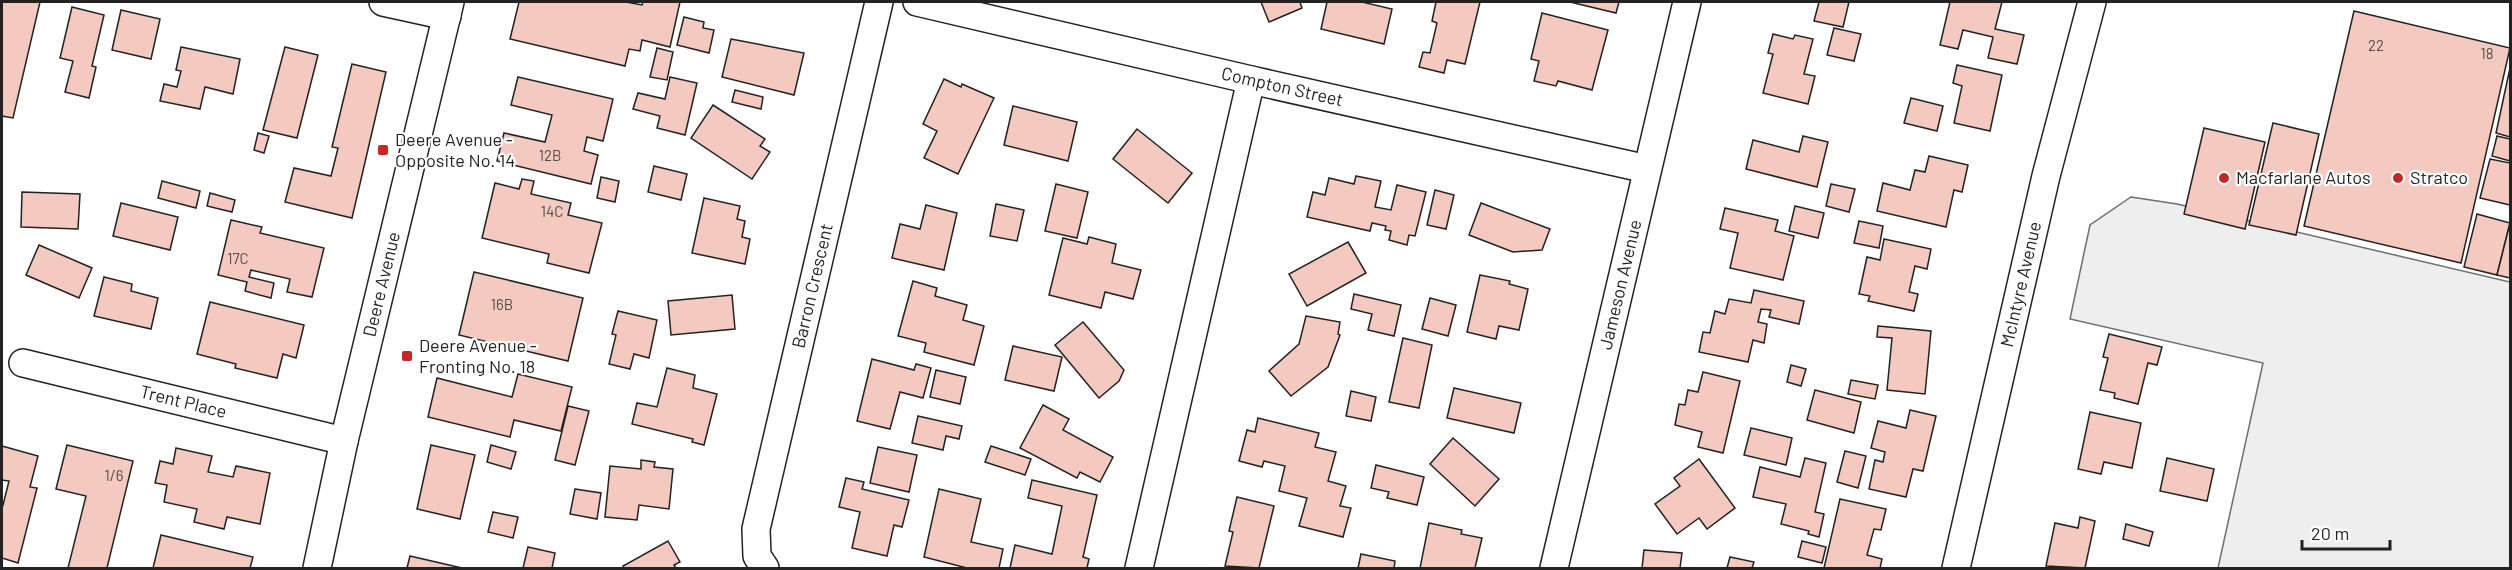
<svg xmlns="http://www.w3.org/2000/svg" width="2512" height="570" viewBox="0 0 2512 570" font-family="Barlow,sans-serif">
	<rect width="100%" height="100%" fill="#fff"/>
	<polygon fill="#eee" stroke="#6f6f6f" stroke-width="1.5" points="2131,197 2177,204 2510,282 2510,568 2218,568 2263,363 2070,319 2090,225"/>
	<g fill="#f3c9c0" stroke="#222" stroke-width="1.5">
		<polygon points="2,2 40,2 13,118 2,116"/>
		<polygon points="519,2 626,2 642,5 643,2 680,2 670,47 642,40 640,51 629,49 625,66 510,39"/>
		<polygon points="1261,2 1300,2 1302,8 1269,22"/>
		<polygon points="1327,2 1362,2 1392,9 1384,44 1321,29"/>
		<polygon points="1436,2 1480,2 1465,64 1447,60 1444,73 1419,67 1423,52 1430,53 1437,23 1432,21"/>
		<polygon points="1570,2 1619,2 1616,13"/>
		<polygon points="1819,2 1849,2 1843,27 1814,21"/>
		<polygon points="1950,2 2002,2 1995,29 2024,35 2017,64 1988,58 1993,37 1963,30 1958,49 1940,45"/>
		<polygon points="72,7 104,15 92,66 96,67 89,98 65,92 73,61 60,58"/>
		<polygon points="121,10 160,19 151,59 112,50"/>
		<polygon points="2354,11 2510,48 2461,263 2304,226"/>
		<polygon points="1542,13 1608,30 1592,90 1558,81 1556,86 1534,81 1539,61 1531,59"/>
		<polygon points="684,17 704,22 703,28 714,30 709,53 677,45"/>
		<polygon points="1834,28 1861,34 1854,61 1827,55"/>
		<polygon points="1773,34 1793,39 1795,35 1813,39 1804,74 1815,76 1808,104 1763,93 1773,54 1768,53"/>
		<polygon points="731,39 804,53 794,95 722,77"/>
		<polygon points="181,47 240,59 233,94 205,87 200,109 160,101 164,84 177,87 181,71 176,70"/>
		<polygon points="285,47 318,55 297,138 263,130"/>
		<polygon points="657,48 673,52 667,80 650,77"/>
		<polygon points="352,64 386,72 352,218 285,202 294,168 331,176 338,148 332,147"/>
		<polygon points="1957,65 2002,75 1990,131 1954,123 1962,86 1953,83"/>
		<polygon points="2510,68 2510,137 2496,133"/>
		<polygon points="518,77 613,99 603,141 587,137 584,151 598,155 591,184 497,161 504,133 545,142 552,115 511,105"/>
		<polygon points="670,77 697,83 685,135 657,128 660,116 633,109 638,93 665,99"/>
		<polygon points="944,79 961,87 962,84 994,98 958,174 924,158 937,131 923,124"/>
		<polygon points="735,90 763,97 761,109 732,102"/>
		<polygon points="1911,98 1943,106 1937,131 1904,123"/>
		<polygon points="713,105 765,139 760,146 770,152 752,179 691,138"/>
		<polygon points="1013,106 1077,122 1068,161 1004,145"/>
		<polygon points="2273,123 2319,134 2296,235 2249,225"/>
		<polygon points="2204,128 2265,142 2245,229 2184,214"/>
		<polygon points="1137,129 1192,173 1168,203 1113,159"/>
		<polygon points="258,133 269,136 264,153 254,150"/>
		<polygon points="1803,136 1828,142 1817,187 1746,169 1753,140 1799,152"/>
		<polygon points="2497,136 2510,139 2510,161 2492,156"/>
		<polygon points="1929,156 1968,165 1962,192 1954,190 1946,227 1877,211 1883,183 1910,190 1915,170 1925,172"/>
		<polygon points="2490,159 2510,163 2510,205 2480,198"/>
		<polygon points="654,166 687,174 681,200 648,192"/>
		<polygon points="1356,176 1381,181 1375,207 1391,210 1397,185 1426,192 1415,236 1409,235 1407,245 1389,240 1391,231 1385,230 1386,226 1372,223 1370,231 1307,217 1313,192 1325,195 1329,178 1354,184"/>
		<polygon points="601,177 619,181 615,202 597,198"/>
		<polygon points="522,179 534,181 531,194 571,203 568,215 602,223 589,273 547,263 549,254 482,238 495,183 519,189"/>
		<polygon points="162,181 200,191 196,208 158,198"/>
		<polygon points="1056,184 1088,192 1077,238 1045,231"/>
		<polygon points="1831,184 1855,189 1849,212 1826,206"/>
		<polygon points="1435,190 1454,195 1446,229 1427,225"/>
		<polygon points="22,192 80,194 78,229 21,227"/>
		<polygon points="210,193 235,200 232,212 207,206"/>
		<polygon points="704,198 740,206 737,219 745,221 742,237 750,239 745,264 692,253"/>
		<polygon points="121,203 178,217 170,250 113,236"/>
		<polygon points="1481,203 1550,229 1542,250 1513,252 1469,235"/>
		<polygon points="996,204 1024,210 1017,241 990,236"/>
		<polygon points="926,205 957,213 944,270 892,258 900,224 920,229"/>
		<polygon points="1795,206 1824,213 1818,238 1789,231"/>
		<polygon points="1725,208 1778,220 1775,231 1794,236 1783,280 1730,268 1738,233 1720,229"/>
		<polygon points="2477,214 2510,223 2497,275 2464,267"/>
		<polygon points="231,220 262,227 260,233 324,248 312,297 287,292 290,279 251,270 249,277 274,283 271,298 245,291 247,282 218,275"/>
		<polygon points="1859,221 1883,226 1879,248 1854,243"/>
		<polygon points="2510,223 2510,278 2497,275"/>
		<polygon points="1089,237 1116,244 1112,263 1141,270 1133,299 1105,292 1101,308 1049,295 1063,238 1087,244"/>
		<polygon points="1884,239 1931,249 1927,269 1915,266 1909,292 1918,294 1914,311 1868,301 1870,296 1859,294 1867,257 1880,260"/>
		<polygon points="1348,242 1366,273 1307,306 1289,274"/>
		<polygon points="39,245 92,268 79,298 26,275"/>
		<polygon points="474,272 583,298 568,361 459,335"/>
		<polygon points="1480,275 1510,281 1509,284 1528,289 1519,330 1499,326 1496,339 1467,332"/>
		<polygon points="104,277 132,284 131,291 158,298 151,329 94,316"/>
		<polygon points="913,281 937,288 935,296 967,305 963,320 984,326 974,365 924,352 926,343 898,336"/>
		<polygon points="1754,290 1804,301 1799,324 1769,317 1771,310 1761,309 1758,322 1767,324 1764,343 1753,340 1748,362 1699,352 1703,332 1710,333 1715,311 1725,314 1729,299 1751,303"/>
		<polygon points="1354,294 1401,305 1394,336 1368,330 1372,314 1351,309"/>
		<polygon points="732,295 735,329 671,335 668,301"/>
		<polygon points="1430,298 1456,305 1448,336 1422,329"/>
		<polygon points="210,302 304,325 296,358 283,354 277,378 235,368 236,364 197,354"/>
		<polygon points="618,311 657,320 649,358 634,354 630,369 609,364 616,335 612,334"/>
		<polygon points="1306,316 1340,322 1338,334 1340,335 1328,367 1291,396 1269,371 1299,344"/>
		<polygon points="1083,322 1124,370 1119,381 1099,398 1055,345"/>
		<polygon points="1878,326 1931,331 1925,394 1887,390 1892,338 1877,337"/>
		<polygon points="2109,334 2162,347 2157,365 2148,363 2138,404 2114,398 2115,393 2100,390 2108,358 2103,357"/>
		<polygon points="1403,338 1432,345 1419,408 1389,402"/>
		<polygon points="1013,346 1062,357 1054,391 1005,380"/>
		<polygon points="872,359 914,370 916,364 931,368 923,398 900,392 890,429 857,421"/>
		<polygon points="1791,365 1806,369 1801,386 1787,382"/>
		<polygon points="667,368 695,375 693,388 717,394 704,445 692,442 693,439 632,424 637,403 657,407"/>
		<polygon points="936,370 966,377 960,404 930,397"/>
		<polygon points="1703,372 1740,381 1723,453 1698,447 1702,432 1675,425 1679,404 1685,405 1688,390 1698,392"/>
		<polygon points="518,374 572,387 561,431 514,420 510,437 428,417 437,378 512,397"/>
		<polygon points="1851,380 1878,385 1875,399 1848,394"/>
		<polygon points="1454,388 1521,403 1514,433 1447,418"/>
		<polygon points="1815,390 1861,402 1854,433 1807,420"/>
		<polygon points="1351,391 1376,397 1371,421 1346,416"/>
		<polygon points="1043,405 1069,419 1063,430 1113,457 1100,482 1080,472 1077,478 1020,448"/>
		<polygon points="568,406 589,411 575,465 555,460"/>
		<polygon points="1910,410 1936,416 1923,471 1913,469 1906,497 1869,489 1875,460 1883,462 1885,452 1871,448 1878,421 1906,428"/>
		<polygon points="2090,412 2141,423 2132,468 2104,462 2101,474 2078,469"/>
		<polygon points="918,416 962,426 959,439 946,436 943,450 912,443"/>
		<polygon points="1258,418 1319,433 1315,447 1336,452 1328,481 1346,486 1340,506 1351,508 1343,537 1299,526 1307,498 1279,491 1285,466 1264,461 1262,467 1239,461 1247,430 1255,432"/>
		<polygon points="1751,428 1792,438 1786,465 1744,455"/>
		<polygon points="1453,438 1499,479 1475,506 1430,464"/>
		<polygon points="67,445 133,461 107,568 68,568 86,496 56,489"/>
		<polygon points="431,445 475,455 460,519 417,509"/>
		<polygon points="491,445 516,452 511,469 487,462"/>
		<polygon points="2,446 38,456 30,487 37,488 18,563 2,558 2,504 3,505 9,481 2,480"/>
		<polygon points="991,446 1031,459 1025,475 985,462"/>
		<polygon points="878,447 917,455 909,492 870,483"/>
		<polygon points="176,448 212,456 208,472 233,477 236,466 270,473 260,524 227,517 224,529 194,522 197,509 164,502 167,485 155,483 160,461 173,464"/>
		<polygon points="1845,451 1866,456 1858,488 1837,482"/>
		<polygon points="1805,458 1826,463 1815,512 1824,514 1819,537 1808,534 1809,531 1781,524 1786,504 1753,497 1760,467 1800,477"/>
		<polygon points="2167,458 2214,469 2207,501 2160,491"/>
		<polygon points="1699,459 1735,508 1707,529 1699,518 1677,534 1655,504 1680,486 1674,478"/>
		<polygon points="641,460 655,462 654,467 673,469 669,509 639,505 637,520 605,517 610,466 641,469"/>
		<polygon points="1376,465 1424,477 1417,505 1387,498 1389,492 1371,488"/>
		<polygon points="846,478 864,482 862,489 909,500 902,527 894,525 887,556 852,548 860,512 839,507"/>
		<polygon points="1032,480 1097,495 1083,557 1089,559 1087,568 1010,568 1015,545 1052,554 1062,506 1028,498"/>
		<polygon points="575,489 601,493 597,519 570,514"/>
		<polygon points="939,489 981,499 971,542 1003,549 999,568 967,568 924,557"/>
		<polygon points="1237,497 1274,506 1259,568 1225,566 1233,532 1229,531"/>
		<polygon points="1840,499 1886,509 1881,530 1874,529 1867,555 1882,559 1880,568 1824,568"/>
		<polygon points="493,512 518,517 513,538 488,532"/>
		<polygon points="2080,517 2095,521 2085,568 2046,566 2055,523 2078,528"/>
		<polygon points="1429,523 1462,530 1461,534 1482,538 1475,568 1420,568"/>
		<polygon points="2126,524 2153,532 2149,546 2123,539"/>
		<polygon points="161,535 253,557 250,568 153,568"/>
		<polygon points="668,541 680,562 674,565 676,568 624,568 623,566"/>
		<polygon points="1802,541 1826,547 1822,563 1798,557"/>
		<polygon points="528,547 555,553 552,568 523,568"/>
		<polygon points="1644,550 1682,553 1680,568 1642,568"/>
		<polygon points="1361,554 1395,561 1394,568 1358,568"/>
		<polygon points="410,556 462,568 407,568"/>
		<polygon points="1730,557 1754,562 1752,568 1727,568"/>
	</g>
	<g fill="none" stroke-linecap="round" stroke-linejoin="round">
		<defs>
			<g id="minor">
				<polyline points="383,2 447,16"/>
				<path id="s1" d="M917,2L1251,80L1647,169"/>
				<path id="s2" d="M23,363L344,441"/>
				<path id="s3" d="M317,568L344,441L450,2"/>
				<path id="s4" d="M765,568L757,556L756,529L879,2"/>
				<polyline points="1139,568 1251,80"/>
				<path id="s5" d="M1554,568L1687,2"/>
				<path id="s6" d="M1956,568L2046,176L2092,2"/>
			</g>
		</defs>
		<use href="#minor" stroke="#222" stroke-width="30"/>
		<use href="#minor" stroke="#fff" stroke-width="27"/>
	</g>
	<g fill="#c62828" stroke="#fff" stroke-width="2">
		<rect x="377" y="144" width="12" height="12" rx="3"/>
		<circle cx="2224" cy="178" r="6"/>
		<circle cx="2398" cy="178" r="6"/>
		<rect x="401" y="350" width="12" height="12" rx="3"/>
	</g>
	<g text-anchor="middle" stroke-width="4.5" stroke-linejoin="round" paint-order="stroke">
		<g font-size="15" fill="#564c4a">
			<text x="2376" y="51">22</text>
			<text x="2487" y="59">18</text>
			<text x="550" y="161">12B</text>
			<text x="552" y="217">14C</text>
			<text x="238" y="264">17C</text>
			<text x="502" y="310">16B</text>
			<text x="114" y="481">1/6</text>
		</g>
		<g font-size="18" fill="#222" stroke="#fff">
			<text dy="6" stroke="none"><textPath href="#s1" startOffset="375">Compton Street</textPath></text>
			<text dy="6" stroke="none"><textPath href="#s6" startOffset="291">McIntyre Avenue</textPath></text>
			<text dy="6" stroke="none"><textPath href="#s3" startOffset="291">Deere Avenue</textPath></text>
			<text dy="6" stroke="none"><textPath href="#s5" startOffset="291">Jameson Avenue</textPath></text>
			<text dy="6" stroke="none"><textPath href="#s4" startOffset="291">Barron Crescent</textPath></text>
			<text dy="6" stroke="none"><textPath href="#s2" startOffset="165">Trent Place</textPath></text>
		</g>
		<g font-size="18" fill="#222" stroke="#fff" text-anchor="start">
			<text x="395" y="146">Deere Avenue -<tspan x="395" dy="21">Opposite No. 14</tspan></text>
			<text x="2236" y="184">Macfarlane Autos</text>
			<text x="2410" y="184">Stratco</text>
			<text x="419" y="352">Deere Avenue -<tspan x="419" dy="21">Fronting No. 18</tspan></text>
		</g>
	</g>
	<rect width="2512" height="570" fill="none" stroke="#222222" stroke-width="6"/>
	<path d="M2302 540v9h88v-9" fill="none" stroke="#222222" stroke-width="3"/>
	<text x="2311" y="540" font-size="18" fill="#222222" stroke="#ffffff" stroke-width="4.5" paint-order="stroke">20 m</text>
</svg>
